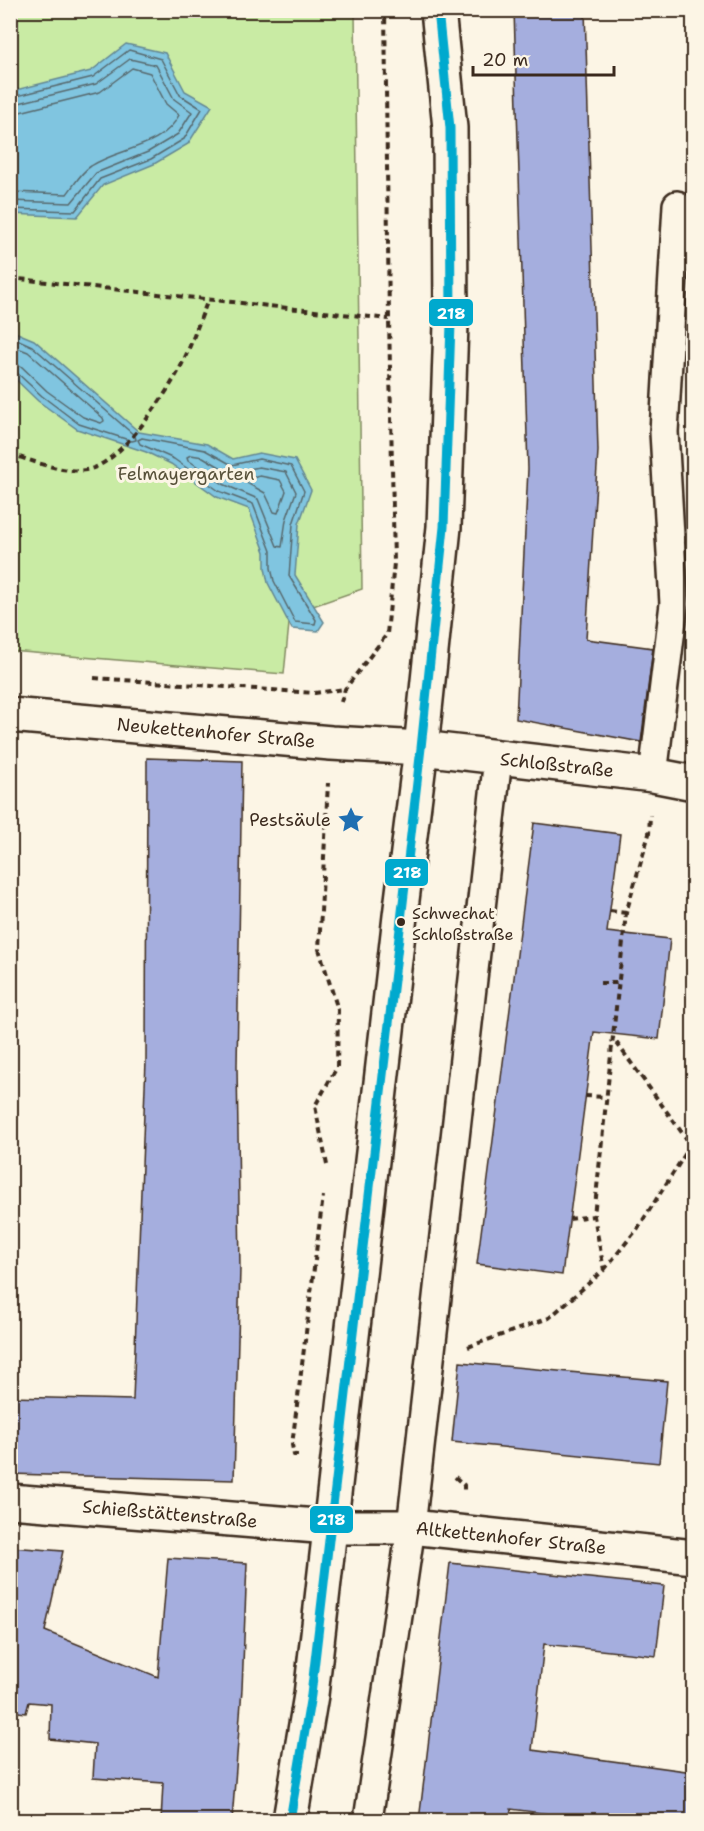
<svg xmlns="http://www.w3.org/2000/svg" width="704" height="1831" viewBox="0 0 704 1831" font-family="'Shantell Sans',sans-serif">
	<rect width="100%" height="100%" fill="#fcf5e5"/>
	<filter id="ink" filterUnits="userSpaceOnUse"><feTurbulence type="fractalNoise" baseFrequency=".0167" numOctaves="2"/><feDisplacementMap in="SourceGraphic" scale="12" xChannelSelector="R" yChannelSelector="G"/><feConvolveMatrix kernelMatrix="1 2 1 2 8 2 1 2 1" color-interpolation-filters="sRGB"/></filter>
	<g filter="url(#ink)">
		<polygon fill="#c9eba4" stroke="#828a61" stroke-width="1.5" points="10,11 355,11 362,589 290,614 284,674 11,651"/>
		<g fill="#80c5e0" stroke="#648792" stroke-width="1.5">
			<polygon points="126,44 165,53 185,91 212,106 188,144 154,164 103,185 77,217 11,214 11,89 16,90 91,71"/>
			<polygon points="10,330 34,340 139,432 207,444 233,459 259,453 295,460 311,490 299,524 295,575 324,622 318,631 292,629 268,583 265,568 265,552 249,509 217,497 171,464 146,452 77,429 38,401 11,375"/>
		</g>
		<g fill="none" stroke-linecap="round" stroke-linejoin="round">
			<g stroke="#57686c" stroke-width="1.5">
				<polyline points="10,95 17,96 93,77 129,50 161,59 180,95 202,109 184,139 151,159 100,179 75,211 10,209"/>
				<polyline points="10,103 19,103 96,84 130,59 156,65 174,99 192,112 178,134 148,152 96,173 71,203 10,201"/>
				<path d="M10,112H20L100,92L132,68L150,73L166,104L179,115C163,148 118,148 91,166C81,172 74,185 67,194L10,192"/>
				<polyline points="10,336 32,346 135,436 136,440 132,441 79,424 42,396 16,372 10,371"/>
				<polyline points="10,345 28,352 103,418 104,421 101,423 83,417 47,391 21,366 10,363"/>
				<polygon points="142,438 205,450 232,465 259,459 291,466 304,491 293,524 289,576 316,620 315,624 295,622 274,581 271,568 271,551 253,504 219,491 174,459 140,444 138,440"/>
				<polygon points="191,455 203,457 230,473 259,467 286,472 296,492 286,520 282,547 277,546 258,499 223,484 188,460 187,457"/>
				<polygon points="260,476 280,480 286,491 278,513 274,512 265,493 247,483 248,479"/>
			</g>
		</g>
		<g fill="#a5aede" stroke="#3b2a1e" stroke-width="1.5">
			<polygon points="514,10 585,10 598,451 586,639 653,648 641,742 516,719 528,469"/>
			<polygon points="147,758 242,761 237,1066 240,1269 234,1480 10,1474 10,1397 133,1400 146,1061"/>
			<polygon points="534,823 620,834 607,932 670,939 659,1039 594,1032 562,1275 477,1264"/>
			<polygon points="460,1362 667,1381 659,1463 452,1442"/>
			<polygon points="10,1547 63,1551 45,1631 158,1677 168,1558 247,1563 242,1689 232,1821 161,1821 163,1783 93,1778 95,1744 50,1739 51,1704 29,1702 26,1713 10,1711"/>
			<polygon points="450,1563 664,1586 656,1656 544,1644 532,1750 693,1772 693,1821 603,1821 511,1809 509,1821 419,1821"/>
		</g>
		<g fill="none" stroke-linecap="round" stroke-linejoin="round">
			<defs>
				<g id="lane">
					<polyline points="653,775 674,604 664,432 677,205 694,219"/>
					<polyline points="368,1820 411,1527 498,758"/>
				</g>
				<g id="street">
					<polyline points="10,715 331,743 421,748 653,775 694,783"/>
					<polyline points="10,1501 329,1527 411,1527 694,1557"/>
				</g>
				<polyline id="secondary" points="290,1820 311,1695 400,916 421,748 444,527 451,324 450,128 438,10"/>
			</defs>
			<use href="#lane" stroke="#3b2a1e" stroke-width="32"/>
			<use href="#street" stroke="#3b2a1e" stroke-width="38"/>
			<use href="#secondary" stroke="#3b2a1e" stroke-width="38"/>
			<g stroke="#3b2a1e" stroke-width="4" stroke-dasharray="6 4.5" stroke-linecap="butt">
				<polyline points="10,278 389,319"/>
				<path d="M10,454C33,461 62,473 86,470C118,466 163,399 178,372C190,349 198,324 208,300"/>
				<polyline points="94,678 315,693 345,689"/>
				<polyline points="341,702 345,689 387,634 394,563 389,319 385,10"/>
				<polyline points="610,911 626,913"/>
				<polyline points="600,983 619,983"/>
				<polyline points="585,1096 606,1097"/>
				<polyline points="327,1165 315,1106 337,1067 338,1010 319,949 328,783"/>
				<polyline points="569,1219 594,1216"/>
				<polyline points="604,1270 638,1228 691,1145 613,1038"/>
				<polyline points="468,1347 549,1318 604,1270 594,1216 626,913 649,834 650,815"/>
				<polyline points="298,1455 294,1455 292,1445 323,1196"/>
				<polyline points="455,1477 464,1485 464,1493"/>
			</g>
			<use href="#lane" stroke="#fcf5e5" stroke-width="27"/>
			<use href="#street" stroke="#fcf5e5" stroke-width="33"/>
			<use href="#secondary" stroke="#fcf5e5" stroke-width="33"/>
			<defs>
				<polyline id="bus-1" points="290,1820 311,1695 421,748 444,527 451,324 450,128 438,10"/>
			</defs>
			<use href="#bus-1" stroke="#fcf5e5" stroke-width="14"/>
			<use href="#bus-1" stroke="#00a9ce" stroke-width="9"/>
		</g>
	</g>
	<defs>
		<symbol id="sight-bare" viewBox="-9 -9 18 18"><path d="M0-6L1.8-2.2L6-1.7L2.9 1.2L3.7 5.4L0 3.3L-3.7 5.4L-2.9 1.2L-6-1.7L-1.8-2.2Z" fill="#1f6fb2" stroke="#fcf5e5" stroke-width="2.5" paint-order="stroke"/></symbol>
	</defs>
	<g fill-rule="evenodd">
		<use href="#sight-bare" x="332" y="801" width="38" height="38"/>
	</g>
	<circle fill="#3b2a1e" stroke="#fcf5e5" stroke-width="2" cx="401" cy="922" r="5"/>
	<g text-anchor="middle" stroke-width="6" stroke-linejoin="round" paint-order="stroke">
		<g font-size="16" fill="#3b2a1e" stroke="#fcf5e5" text-anchor="start">
			<text x="412" y="919">Schwechat<tspan x="412" dy="21">Schloßstraße</tspan></text>
		</g>
		<g font-size="18" fill="#575139" stroke="#fcf5e5">
			<text x="186" y="480">Felmayergarten</text>
		</g>
		<g font-size="18" fill="#3b2a1e" stroke="#fcf5e5">
			<text transform="translate(216 733) rotate(5)" y="6">Neukettenhofer Straße</text>
			<text transform="translate(557 765) rotate(6)" y="6">Schloßstraße</text>
			<text transform="translate(170 1514) rotate(5)" y="6">Schießstättenstraße</text>
			<text transform="translate(511 1538) rotate(6)" y="6">Altkettenhofer Straße</text>
		</g>
		<g font-size="18" fill="#3b2a1e" stroke="#fcf5e5" text-anchor="end">
			<text x="331" y="826">Pestsäule</text>
		</g>
	</g>
	<g stroke="#fcf5e5" stroke-width="2">
		<rect x="428" y="298" width="46" height="29" rx="6" fill="#00a9ce"/>
		<rect x="384" y="858" width="45" height="29" rx="6" fill="#00a9ce"/>
		<rect x="309" y="1505" width="45" height="29" rx="6" fill="#00a9ce"/>
	</g>
	<g font-size="16" text-anchor="middle" font-weight="bold" fill="#fff">
		<text x="451" y="319">218</text>
		<text x="407" y="878">218</text>
		<text x="331" y="1525">218</text>
	</g>
	<rect width="704" height="1831" fill="none" stroke="#fcf5e5" stroke-width="36"/>
	<rect x="18" y="18" width="668" height="1795" fill="none" stroke="#3b2a1e" stroke-width="2" filter="url(#ink)"/>
	<path d="M473 66v9h141v-9" fill="none" stroke="#3b2a1e" stroke-width="3"/>
	<text x="482" y="66" font-size="18" fill="#3b2a1e" stroke="#fcf5e5" stroke-width="4.5" paint-order="stroke">20 m</text>
</svg>
